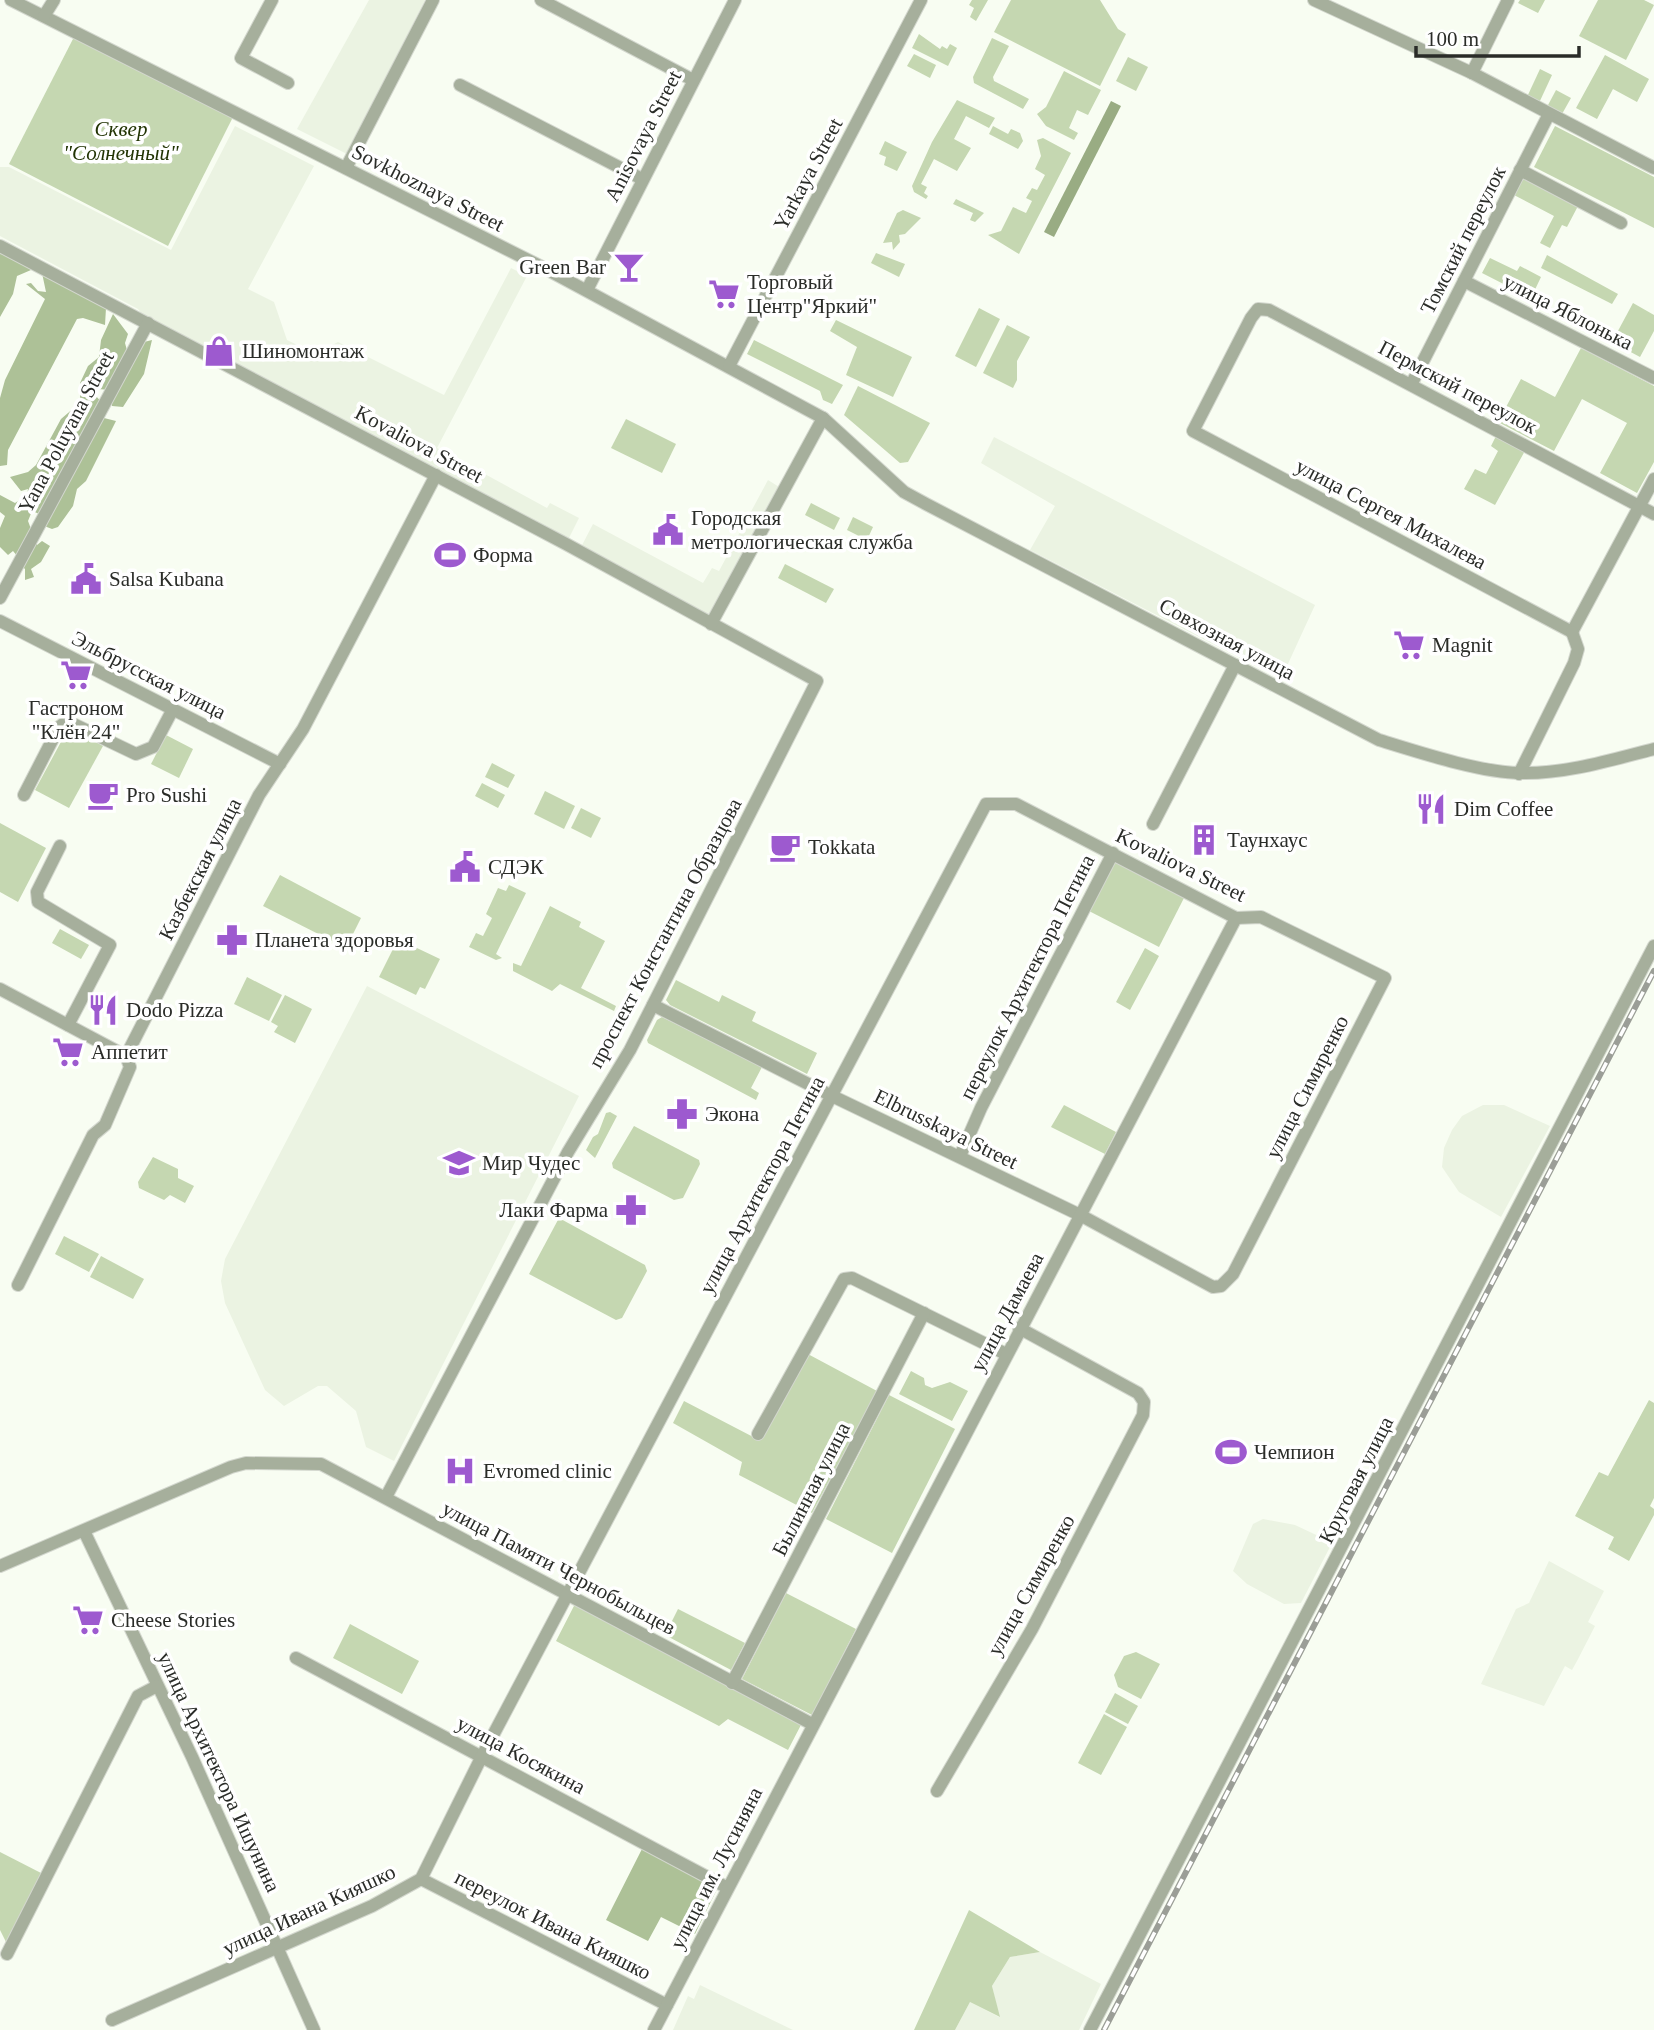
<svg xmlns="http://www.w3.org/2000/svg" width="1654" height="2030" viewBox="0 0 1654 2030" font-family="'Times New Roman',serif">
	<rect width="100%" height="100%" fill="#f8fdf2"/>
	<g fill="#ebf3e2">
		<polygon points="369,0 425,0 347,154 297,129"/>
		<polygon points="235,126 314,166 248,289 274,302 287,340 322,357 328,347 338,342 444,395 511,268 527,276 437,448 547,508 550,503 579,518 566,544 148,323 138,309 0,236 0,167 9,167 171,250"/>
		<polygon points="994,437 1315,605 1281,679 1030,550 1055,506 981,463"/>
		<polygon points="768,480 784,490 711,624 579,551 593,524 703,583 712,568 719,571"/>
		<polygon points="367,986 579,1096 394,1461 366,1447 356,1411 327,1386 318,1386 284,1406 265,1390 225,1303 221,1281 225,1259"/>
		<polygon points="1483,1105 1504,1105 1550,1126 1501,1217 1459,1192 1442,1167 1444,1148 1452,1130 1462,1116"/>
		<polygon points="1263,1519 1295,1525 1329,1541 1331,1545 1301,1603 1284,1604 1247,1584 1233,1571 1253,1524"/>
		<polygon points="1549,1561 1604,1591 1588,1622 1595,1626 1577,1661 1572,1670 1565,1666 1544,1706 1481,1684 1516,1609 1529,1603"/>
		<polygon points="1040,1952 1101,1984 1079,2030 955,2030 970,2002 999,2017 992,1986 1010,1957"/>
		<polygon points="700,1985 793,2030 673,2030 688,1996 694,1999"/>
	</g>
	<g fill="#c5d7b1">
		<polygon points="972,0 988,0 976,21 970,17 974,8 969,5"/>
		<polygon points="1011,0 1100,0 1118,29 1126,34 1100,86 994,32"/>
		<polygon points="1520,0 1545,0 1538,13 1518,3"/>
		<polygon points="1598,0 1644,0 1654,5 1626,60 1579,36"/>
		<polygon points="919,34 940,49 942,46 947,49 950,44 957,48 948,66 912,48"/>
		<polygon points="74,37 233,117 168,246 9,164"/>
		<polygon points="992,38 1009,46 993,77 994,81 1029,99 1023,109 974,83 973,77"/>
		<polygon points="914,54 936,65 930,78 907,66"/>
		<polygon points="1605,55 1649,79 1637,102 1613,89 1597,119 1576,108"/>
		<polygon points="1128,57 1148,67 1136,91 1116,81"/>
		<polygon points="1540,69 1552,75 1539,103 1527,97"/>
		<polygon points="1064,71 1101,90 1088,115 1077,110 1069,128 1078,133 1074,140 1046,126 1037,114 1046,107"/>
		<polygon points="1556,90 1571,98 1562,114 1547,107"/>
		<polygon points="957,100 995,118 989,128 966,116 954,139 971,148 957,171 934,159 921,184 927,187 924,193 928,196 926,199 914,192 912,186 932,142"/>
		<polygon points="993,126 1008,134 1011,129 1020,133 1023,141 1018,149 989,134"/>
		<polygon points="1555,126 1654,177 1654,228 1534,167"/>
		<polygon points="1043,138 1071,153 1019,254 988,235 1001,231 1013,207 1026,213 1032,201 1026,198 1032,188 1037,190 1045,175 1035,169 1041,156 1037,140"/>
		<polygon points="885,141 907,152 897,171 884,165 886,157 879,154"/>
		<polygon points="1524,177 1578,206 1567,227 1562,225 1550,248 1540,243 1554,216 1514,195"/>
		<polygon points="956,199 984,213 975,222 970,220 973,213 953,204"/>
		<polygon points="903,210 921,218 905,234 899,235 900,242 893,250 892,242 883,243 897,213"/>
		<polygon points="876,253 905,264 899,277 871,263"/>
		<polygon points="1547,255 1618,294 1612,304 1541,268"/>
		<polygon points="1490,258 1517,271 1520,266 1541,277 1531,298 1482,273"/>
		<polygon points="1633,303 1654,315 1654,331 1640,357 1612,342"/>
		<polygon points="979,308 1000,319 976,367 955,356"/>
		<polygon points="836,320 912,357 893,397 846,375 857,347 830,331"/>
		<polygon points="1007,325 1030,337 1017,361 1017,380 1013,388 983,373"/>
		<polygon points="754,340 843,385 832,404 823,400 820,391 747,354"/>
		<polygon points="1581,348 1654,386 1654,462 1637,493 1600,473 1627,423 1582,399 1554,451 1498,422 1521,379 1555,397"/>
		<polygon points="858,386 930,423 908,462 900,463 844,415"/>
		<polygon points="626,419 676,444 662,473 611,448"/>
		<polygon points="1497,434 1526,449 1495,505 1464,489 1475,469 1486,474 1498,451 1491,446"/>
		<polygon points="811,503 840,518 834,530 805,515"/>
		<polygon points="853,517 873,527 867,540 847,530"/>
		<polygon points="785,564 834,589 826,603 778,578"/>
		<polygon points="69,727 103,746 69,808 35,790"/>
		<polygon points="166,735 193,749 179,778 151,764"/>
		<polygon points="492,763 515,775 508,788 485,777"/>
		<polygon points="482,783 505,795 498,808 475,796"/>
		<polygon points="545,791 575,806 564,829 534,814"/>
		<polygon points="581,808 601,818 591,838 571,828"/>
		<polygon points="0,823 46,848 18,902 0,892"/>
		<polygon points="1115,860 1185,896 1159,947 1089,911"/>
		<polygon points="280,875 361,918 346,948 263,906"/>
		<polygon points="509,885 526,893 496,954 502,958 496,960 469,947 476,933 483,936 492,918 486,914 498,888 506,891"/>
		<polygon points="550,906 581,922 579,927 605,941 581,988 616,1006 614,1011 560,984 552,991 513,971 513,963 521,966"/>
		<polygon points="60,929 89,945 81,959 52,943"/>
		<polygon points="398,939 440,959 425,989 420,987 416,995 379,977"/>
		<polygon points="1145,948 1159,956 1130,1010 1116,1002"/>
		<polygon points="247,977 282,995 269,1021 234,1004"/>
		<polygon points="676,980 719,1002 722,995 756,1012 752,1021 817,1053 807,1074 670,1005 666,1000"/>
		<polygon points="285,995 312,1009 295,1043 274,1032 278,1026 271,1022"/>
		<polygon points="662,1017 762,1067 751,1088 759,1093 756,1100 648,1043 647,1040 657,1020"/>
		<polygon points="1064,1105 1116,1132 1105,1154 1051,1127"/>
		<polygon points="610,1112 617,1116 595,1158 586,1150 593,1137 598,1134 606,1113"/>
		<polygon points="634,1126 699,1160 700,1164 683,1198 674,1200 613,1168 612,1163"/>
		<polygon points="153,1157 178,1169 178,1178 194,1186 185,1203 170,1195 164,1200 139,1188 138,1182"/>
		<polygon points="559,1218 645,1265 647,1271 622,1318 616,1320 529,1274"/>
		<polygon points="64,1236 99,1254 89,1272 55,1254"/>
		<polygon points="101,1256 144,1279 133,1299 90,1277"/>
		<polygon points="806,1353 877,1391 812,1513 739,1475 742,1462 673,1423 684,1401 759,1440"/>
		<polygon points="911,1371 924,1378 925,1385 932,1388 950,1382 968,1391 952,1421 899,1394"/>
		<polygon points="889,1395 955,1429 892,1553 826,1519"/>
		<polygon points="1649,1400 1654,1403 1654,1498 1650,1506 1654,1509 1654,1515 1629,1561 1608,1549 1614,1537 1575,1516 1599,1472 1608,1476"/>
		<polygon points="786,1593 856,1629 812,1715 742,1679"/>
		<polygon points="576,1602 803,1721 788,1750 728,1719 719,1726 556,1641"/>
		<polygon points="678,1609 745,1643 731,1670 665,1635"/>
		<polygon points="350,1624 419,1661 402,1694 333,1658"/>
		<polygon points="1136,1652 1160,1664 1141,1699 1118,1687 1114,1675 1124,1656"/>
		<polygon points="1115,1693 1138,1706 1128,1724 1105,1712"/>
		<polygon points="1104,1714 1127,1727 1101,1775 1078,1763"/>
		<polygon points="0,1852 41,1873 7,1944 0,1930"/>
		<polygon points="969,1910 1040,1952 1010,1957 992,1986 1000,2017 970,2002 955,2030 914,2030"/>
	</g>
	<g fill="#adc197">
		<polygon points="0,251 24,261 31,270 17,276 13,294 0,317"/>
		<polygon points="42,273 106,308 105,325 83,318 77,319 8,450 7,465 0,466 0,398 5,380 45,299 26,284 31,283 38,291 46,292"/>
		<polygon points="113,314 128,334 125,343 128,354 144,342 152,340 144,374 123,407 112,406 110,390 98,389 95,395 105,406 100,417 116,421 86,481 77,489 73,506 58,527 52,529 39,524 42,515 32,511 28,521 37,545 42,541 50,546 41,562 31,569 34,577 25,580 25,569 19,563 19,558 13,551 8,555 0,547 0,528 5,516 0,512 0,495 15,503 27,495 28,489 21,491 10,477 28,472 36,465 61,419 75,407 80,398 80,383 88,366 99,357 101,340"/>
		<polygon points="643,1847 719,1885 695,1934 661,1917 648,1941 606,1920"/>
	</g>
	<polygon fill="#99ac83" points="1111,101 1121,106 1054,237 1044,232"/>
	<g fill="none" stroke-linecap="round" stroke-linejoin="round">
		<defs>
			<g id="minor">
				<path d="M11,0L546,269L823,418L904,492L926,504L1379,740C1418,752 1482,773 1521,773C1566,774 1611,760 1654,749"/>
				<polyline points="272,0 241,58 288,83"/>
				<polyline points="541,0 693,80"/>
				<polyline points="1314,0 1472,73 1654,168"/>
				<polyline points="44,16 54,0"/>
				<polyline points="1472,73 1508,0"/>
				<polyline points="460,85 642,179"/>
				<polyline points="346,168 433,0"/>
				<polyline points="1520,170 1621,223"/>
				<polyline points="0,246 566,544 817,681 630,1050 568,1152 386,1497"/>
				<polyline points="1464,281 1654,378"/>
				<polyline points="587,290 735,0"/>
				<polyline points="729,366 921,0"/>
				<polyline points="1412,383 1549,114"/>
				<polyline points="0,598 148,323"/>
				<polyline points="0,621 280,764"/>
				<polyline points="711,624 823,418"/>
				<polyline points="1572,632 1193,431 1251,318 1258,309 1269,310 1654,514"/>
				<polyline points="1572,632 1654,479"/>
				<polyline points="1519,774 1574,663 1578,649 1572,632"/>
				<polyline points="24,795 59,727 67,721 136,754 153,747 173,709"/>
				<polyline points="1153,824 1235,665"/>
				<polyline points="60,846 37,892 38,902 110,945 68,1025"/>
				<polyline points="0,989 126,1056"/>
				<polyline points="960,1156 981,1108 1113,853"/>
				<polyline points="18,1285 93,1135 105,1125 130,1067 126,1056 259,795 303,729 436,475"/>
				<polyline points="758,1434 844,1279 852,1278 1006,1354"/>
				<polyline points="84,1531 192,1757 314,2030"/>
				<polyline points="0,1566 231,1467 246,1463 321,1464 812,1724"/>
				<polyline points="296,1658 726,1887"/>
				<polyline points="732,1683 924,1313"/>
				<polyline points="937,1791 1032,1629 1143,1415 1144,1402 1138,1393 1019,1328"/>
				<polyline points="421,1879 667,2005"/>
				<polyline points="7,1954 138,1696 157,1686"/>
				<polyline points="112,2020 372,1906 421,1879 482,1756 986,804 1016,804 1236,918 1261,917 1385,978 1233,1274 1221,1286 1213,1287 1080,1215 830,1095 653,1005"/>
				<polyline points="654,2030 1236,918"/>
				<polyline points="1090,2030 1654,946"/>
			</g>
		</defs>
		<use href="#minor" stroke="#d3d7ce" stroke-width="14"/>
		<use href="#minor" stroke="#a6af9c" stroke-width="12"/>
		<defs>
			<polyline id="rail" points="1104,2030 1654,971"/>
		</defs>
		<use href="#rail" stroke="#9b9e97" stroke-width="6"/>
		<use href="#rail" stroke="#fff" stroke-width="3.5" stroke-dasharray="10" stroke-linecap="butt"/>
	</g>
	<defs>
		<symbol id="bar-bare" viewBox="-9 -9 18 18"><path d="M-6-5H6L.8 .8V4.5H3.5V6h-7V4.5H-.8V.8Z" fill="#9d5acf" stroke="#fff" stroke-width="2.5" paint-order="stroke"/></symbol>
		<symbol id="supermarket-bare" viewBox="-9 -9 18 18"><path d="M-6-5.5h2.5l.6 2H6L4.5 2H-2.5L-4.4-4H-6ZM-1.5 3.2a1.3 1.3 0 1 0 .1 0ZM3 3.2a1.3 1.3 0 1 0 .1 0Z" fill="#9d5acf" stroke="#fff" stroke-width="2.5" paint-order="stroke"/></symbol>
		<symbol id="shop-bare" viewBox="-9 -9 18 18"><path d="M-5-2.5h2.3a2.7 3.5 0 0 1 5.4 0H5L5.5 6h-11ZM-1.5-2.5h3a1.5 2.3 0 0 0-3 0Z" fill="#9d5acf" stroke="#fff" stroke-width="2.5" paint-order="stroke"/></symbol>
		<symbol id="civic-bare" viewBox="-9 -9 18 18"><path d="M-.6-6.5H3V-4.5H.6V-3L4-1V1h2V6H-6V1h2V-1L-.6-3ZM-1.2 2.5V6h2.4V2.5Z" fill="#9d5acf" stroke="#fff" stroke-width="2.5" paint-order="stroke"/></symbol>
		<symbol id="stadium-bare" viewBox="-9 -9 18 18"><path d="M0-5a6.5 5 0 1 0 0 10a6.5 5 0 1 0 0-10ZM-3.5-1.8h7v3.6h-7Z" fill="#9d5acf" stroke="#fff" stroke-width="2.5" paint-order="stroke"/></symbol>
		<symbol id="cafe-bare" viewBox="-9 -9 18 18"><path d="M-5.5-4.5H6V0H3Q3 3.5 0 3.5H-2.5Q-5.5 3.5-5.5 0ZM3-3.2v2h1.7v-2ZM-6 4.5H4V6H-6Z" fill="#9d5acf" stroke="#fff" stroke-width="2.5" paint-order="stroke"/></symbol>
		<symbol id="restaurant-bare" viewBox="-9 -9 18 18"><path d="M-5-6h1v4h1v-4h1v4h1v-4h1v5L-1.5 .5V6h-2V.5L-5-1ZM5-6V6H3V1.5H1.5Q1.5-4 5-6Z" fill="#9d5acf" stroke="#fff" stroke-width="2.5" paint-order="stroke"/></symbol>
		<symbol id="building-bare" viewBox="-9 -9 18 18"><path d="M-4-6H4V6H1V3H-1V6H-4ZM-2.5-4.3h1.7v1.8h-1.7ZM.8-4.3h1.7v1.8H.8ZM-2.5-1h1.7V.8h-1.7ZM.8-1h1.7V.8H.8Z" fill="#9d5acf" stroke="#fff" stroke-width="2.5" paint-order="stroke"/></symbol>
		<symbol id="pharmacy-bare" viewBox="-9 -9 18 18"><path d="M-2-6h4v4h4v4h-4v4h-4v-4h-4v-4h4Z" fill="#9d5acf" stroke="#fff" stroke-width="2.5" paint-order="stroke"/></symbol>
		<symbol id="school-bare" viewBox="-9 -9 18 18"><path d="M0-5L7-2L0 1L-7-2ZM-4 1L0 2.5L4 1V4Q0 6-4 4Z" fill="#9d5acf" stroke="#fff" stroke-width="2.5" paint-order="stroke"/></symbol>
		<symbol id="hospital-bare" viewBox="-9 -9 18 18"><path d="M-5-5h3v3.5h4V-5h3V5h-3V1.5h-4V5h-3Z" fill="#9d5acf" stroke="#fff" stroke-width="2.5" paint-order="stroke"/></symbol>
	</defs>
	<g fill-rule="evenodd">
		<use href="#bar-bare" x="607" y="245" width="44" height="44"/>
		<use href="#supermarket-bare" x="702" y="272" width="44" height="44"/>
		<use href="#shop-bare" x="197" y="329" width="44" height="44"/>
		<use href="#civic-bare" x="646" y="508" width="44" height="44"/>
		<use href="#stadium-bare" x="428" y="533" width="44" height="44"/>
		<use href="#civic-bare" x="64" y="557" width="44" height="44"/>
		<use href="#supermarket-bare" x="1387" y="623" width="44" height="44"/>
		<use href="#supermarket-bare" x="54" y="653" width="44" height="44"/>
		<use href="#cafe-bare" x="81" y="773" width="44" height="44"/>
		<use href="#restaurant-bare" x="1409" y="787" width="44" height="44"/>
		<use href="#building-bare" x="1182" y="818" width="44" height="44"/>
		<use href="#cafe-bare" x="763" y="825" width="44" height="44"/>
		<use href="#civic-bare" x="443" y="845" width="44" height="44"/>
		<use href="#pharmacy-bare" x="210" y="918" width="44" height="44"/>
		<use href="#restaurant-bare" x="81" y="988" width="44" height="44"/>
		<use href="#supermarket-bare" x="46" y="1030" width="44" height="44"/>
		<use href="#pharmacy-bare" x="660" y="1092" width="44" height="44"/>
		<use href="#school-bare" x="437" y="1141" width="44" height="44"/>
		<use href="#pharmacy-bare" x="609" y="1188" width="44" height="44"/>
		<use href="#stadium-bare" x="1209" y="1430" width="44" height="44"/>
		<use href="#hospital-bare" x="438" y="1449" width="44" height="44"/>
		<use href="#supermarket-bare" x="66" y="1598" width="44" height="44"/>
	</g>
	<g text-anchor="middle" stroke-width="7" stroke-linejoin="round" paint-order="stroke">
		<g font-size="21" font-style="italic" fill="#223404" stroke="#fff">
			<text x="121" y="136">Сквер<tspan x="121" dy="24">"Солнечный"</tspan></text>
		</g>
		<g font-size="21" fill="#2a2c28" stroke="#fff">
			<text transform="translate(643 136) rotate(-63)" y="7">Anisovaya Street</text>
			<text transform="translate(808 174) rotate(-62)" y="7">Yarkaya Street</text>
			<text transform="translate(428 188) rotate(27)" y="7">Sovkhoznaya Street</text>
			<text transform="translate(1463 240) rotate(-63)" y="7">Томский переулок</text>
			<text transform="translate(1568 312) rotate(27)" y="7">улица Яблонька</text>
			<text transform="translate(1458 387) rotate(28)" y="7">Пермский переулок</text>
			<text transform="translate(66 432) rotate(-62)" y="7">Yana Poluyana Street</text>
			<text transform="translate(419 444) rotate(28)" y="7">Kovaliova Street</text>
			<text transform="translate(1391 514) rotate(28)" y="7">улица Сергея Михалева</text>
			<text transform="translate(1227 639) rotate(28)" y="7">Совхозная улица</text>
			<text transform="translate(149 675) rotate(27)" y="7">Эльбрусская улица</text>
			<text transform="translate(1181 865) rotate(26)" y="7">Kovaliova Street</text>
			<text transform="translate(200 869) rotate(-63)" y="7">Казбекская улица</text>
			<text transform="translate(665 933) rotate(-62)" y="7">проспект Константина Образцова</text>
			<text transform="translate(1027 977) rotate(-63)" y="7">переулок Архитектора Петина</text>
			<text transform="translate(1307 1087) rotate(-63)" y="7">улица Симиренко</text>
			<text transform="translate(946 1129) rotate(26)" y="7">Elbrusskaya Street</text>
			<text transform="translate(762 1185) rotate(-62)" y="7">улица Архитектора Петина</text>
			<text transform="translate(1007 1312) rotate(-62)" y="7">улица Дамаева</text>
			<text transform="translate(1356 1480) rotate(-63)" y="7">Круговая улица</text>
			<text transform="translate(811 1489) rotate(-63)" y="7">Былинная улица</text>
			<text transform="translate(559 1568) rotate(28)" y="7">улица Памяти Чернобыльцев</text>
			<text transform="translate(1031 1585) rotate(-61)" y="7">улица Симиренко</text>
			<text transform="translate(521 1755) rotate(28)" y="7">улица Косякина</text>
			<text transform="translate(219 1772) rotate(65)" y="7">улица Архитектора Ишунина</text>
			<text transform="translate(716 1868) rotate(-63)" y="7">улица им. Лусиняна</text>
			<text transform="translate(309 1910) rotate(-25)" y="7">улица Ивана Кияшко</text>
			<text transform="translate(553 1925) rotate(27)" y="7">переулок Ивана Кияшко</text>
		</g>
		<g font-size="21" fill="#2a2c28" stroke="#fff" text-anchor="start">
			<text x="606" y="274" text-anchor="end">Green Bar</text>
			<text x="747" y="289">Торговый<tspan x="747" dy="24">Центр"Яркий"</tspan></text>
			<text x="242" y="358">Шиномонтаж</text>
			<text x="691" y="525">Городская<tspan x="691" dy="24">метрологическая служба</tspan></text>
			<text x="473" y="562">Форма</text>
			<text x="109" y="586">Salsa Kubana</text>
			<text x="1432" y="652">Magnit</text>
			<text x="76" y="715" text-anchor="middle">Гастроном<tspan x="76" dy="24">"Клён 24"</tspan></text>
			<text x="126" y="802">Pro Sushi</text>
			<text x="1454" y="816">Dim Coffee</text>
			<text x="1227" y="847">Таунхаус</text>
			<text x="808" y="854">Tokkata</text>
			<text x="488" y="874">СДЭК</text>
			<text x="255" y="947">Планета здоровья</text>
			<text x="126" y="1017">Dodo Pizza</text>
			<text x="91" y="1059">Аппетит</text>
			<text x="705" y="1121">Экона</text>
			<text x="482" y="1170">Мир Чудес</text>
			<text x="608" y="1217" text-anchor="end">Лаки Фарма</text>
			<text x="1254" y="1459">Чемпион</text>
			<text x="483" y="1478">Evromed clinic</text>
			<text x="111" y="1627">Cheese Stories</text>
		</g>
	</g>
	<path d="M1416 46v10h163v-10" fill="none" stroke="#2a2c28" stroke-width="3.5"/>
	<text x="1426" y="46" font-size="21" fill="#2a2c28" stroke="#ffffff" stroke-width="5" paint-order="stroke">100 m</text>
</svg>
